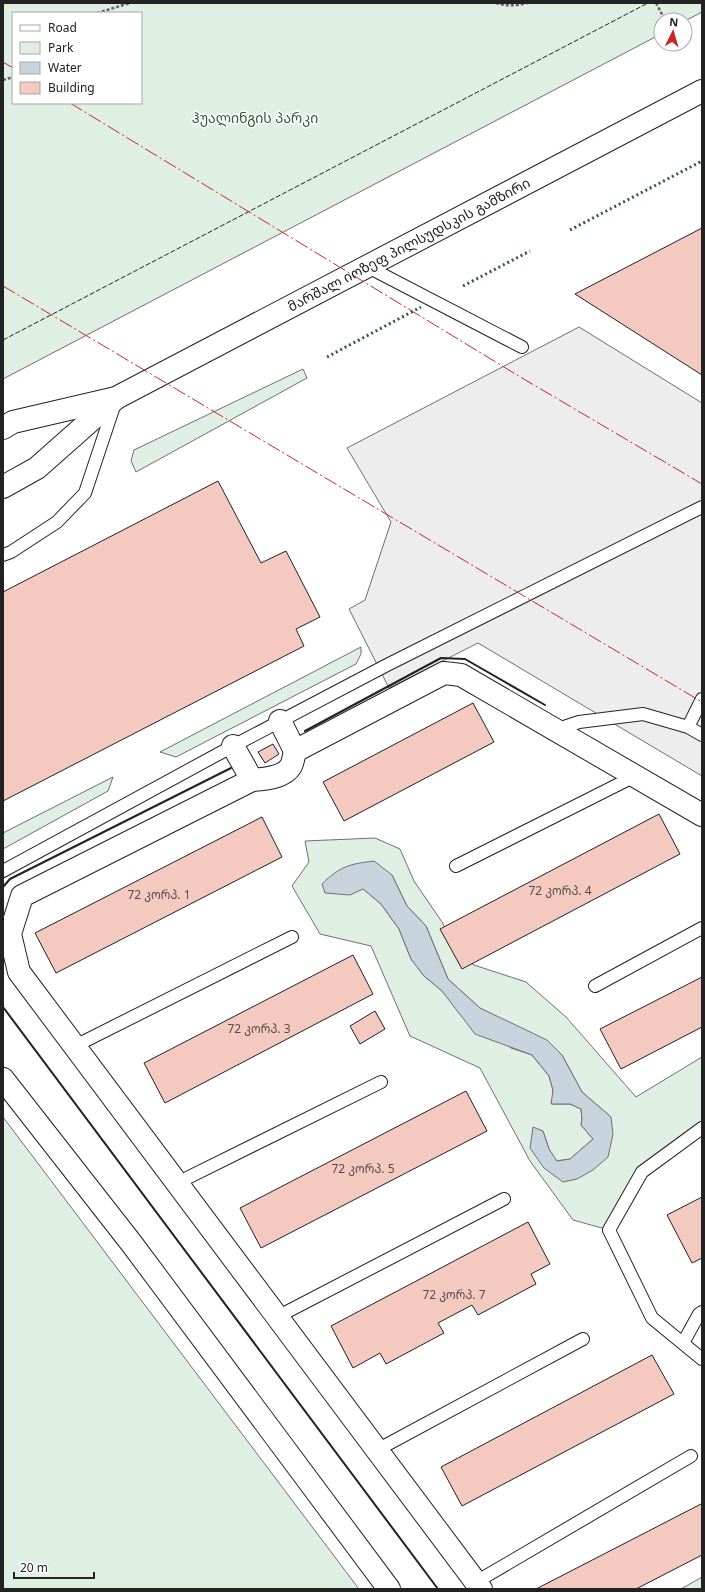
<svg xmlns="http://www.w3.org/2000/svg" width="705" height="1592" viewBox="0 0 705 1592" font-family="'Noto Sans','Noto Sans Georgian',sans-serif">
	<rect width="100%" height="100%" fill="#fff"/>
	<g fill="#e0efe3" stroke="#6f6f6f" fill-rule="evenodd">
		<path d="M3,3H702V12L685,21V20H661V34L3,379ZM13,13H141V103H13Z"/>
		<polygon points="303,369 307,378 136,472 131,461 134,450"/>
		<polygon points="361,647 361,654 356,664 176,757 160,752"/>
		<polygon points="113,777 108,791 3,849 3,833"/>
		<path d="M375,838L400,849L414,881L442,922L461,957L474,965L526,982L566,1017L636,1097L702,1057V1128L642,1172L609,1230L573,1220L530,1161L480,1068L410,1036L371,946L320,934L292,886L309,862L305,841ZM392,875L407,906L426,926L448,979L480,1008L562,1055L582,1092L611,1117L563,1182L533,1128L543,1131L549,1149L556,1161L570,1159L593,1139L581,1125L582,1119L581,1109L570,1104H552L553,1090L549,1076L532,1055L511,1048L456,1007L442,991L424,976L411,959L399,929L381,904L363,889Z"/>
		<polygon points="3,1117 359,1589 3,1589"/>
		<polygon points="702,1577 702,1589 681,1589"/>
	</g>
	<polygon fill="#ededed" stroke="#6f6f6f" points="579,327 702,403 702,776 478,643 389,688 349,609 365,600 391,522 347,448"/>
	<path fill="#c7d3dd" stroke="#6f6f6f" d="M374,861L392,875L407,906L426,926L448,979L480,1008L547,1040L562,1055L582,1092L611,1117L613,1134L608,1157L593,1170L577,1179L563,1182L544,1168L530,1148L533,1127L543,1131L549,1149L557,1161L570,1159L593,1139L581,1125L582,1119L581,1109L570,1104H551L553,1090L549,1076L532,1055L475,1034L442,991L424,976L411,959L399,929L381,904L363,889L350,895L325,893L322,884C340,866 350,864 374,861Z"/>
	<g fill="#f3c9c0" stroke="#222">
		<polygon points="702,228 702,375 575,294"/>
		<polygon points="218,481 261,563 286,551 320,617 296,629 304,646 3,801 3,592"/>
		<polygon points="473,703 494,742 344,821 323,782"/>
		<polygon points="273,744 279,754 265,763 258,752"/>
		<polygon points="659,814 680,854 462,969 440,929"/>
		<polygon points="262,817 282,857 56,973 35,933"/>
		<polygon points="353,955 373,994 165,1103 144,1063"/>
		<polygon points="702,977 702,1027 621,1069 600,1029"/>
		<polygon points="375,1011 385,1029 360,1044 350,1026"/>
		<polygon points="466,1091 487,1131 261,1248 240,1208"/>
		<polygon points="702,1197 702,1258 692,1263 667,1215"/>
		<polygon points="528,1222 550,1264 531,1274 536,1284 478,1315 472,1305 438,1323 444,1333 386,1364 380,1353 353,1368 331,1326"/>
		<polygon points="652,1355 674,1394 462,1506 441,1467"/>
		<polygon points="701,1504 702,1507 702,1555 636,1589 536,1589"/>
	</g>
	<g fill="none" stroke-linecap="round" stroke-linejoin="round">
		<defs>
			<g id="service">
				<polyline points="368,267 522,347"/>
				<polyline points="3,555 11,552 57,522 85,493 115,403"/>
				<polyline points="688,727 702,699"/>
				<polyline points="555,730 579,722 643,714 688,727 702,735"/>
				<polyline points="456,866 635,776"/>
				<polyline points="3,871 233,746 387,665 702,507"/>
				<polyline points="595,986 702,928"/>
				<polyline points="75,1046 292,937"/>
				<polyline points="702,1128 642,1172 609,1230 652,1318 702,1359"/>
				<polyline points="177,1183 381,1082"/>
				<polyline points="277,1317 504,1199"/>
				<polyline points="683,1343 699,1314 702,1312"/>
				<polyline points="377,1450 583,1339"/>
				<polyline points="476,1582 691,1456"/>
			</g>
			<g id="minor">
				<polyline points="280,721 295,751"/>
				<polyline points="233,746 252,780"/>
				<path d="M481,1589L19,972L10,934L22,896L252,780C264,779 284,778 291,766C293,762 294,755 295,751L444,673L461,675L702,815"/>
			</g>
			<g id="secondary">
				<path id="s1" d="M3,428L13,422L116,398L702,91"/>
				<polyline points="3,487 37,468 115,399"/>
				<polyline points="3,1079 132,1244 389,1589"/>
			</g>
		</defs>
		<use href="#service" stroke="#222" stroke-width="14"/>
		<use href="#minor" stroke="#222" stroke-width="24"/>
		<use href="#secondary" stroke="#222" stroke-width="24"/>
		<g stroke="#646464" stroke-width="2.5" stroke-dasharray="3 2" stroke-linecap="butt">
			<path d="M496,3C505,6 518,6 527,3"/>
			<polyline points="656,3 665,20"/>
			<polyline points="97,13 130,3"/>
			<polyline points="3,80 13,77"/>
		</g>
		<use href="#service" stroke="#fff" stroke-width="12"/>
		<use href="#minor" stroke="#fff" stroke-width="22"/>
		<use href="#secondary" stroke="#fff" stroke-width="22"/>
		<g stroke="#2f5e38" stroke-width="3" stroke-dasharray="2 3" stroke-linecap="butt">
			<polyline points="570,230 702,161"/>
			<polyline points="463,286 530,251"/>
			<polyline points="327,357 421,307"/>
		</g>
		<polyline stroke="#222" stroke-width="1" stroke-dasharray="5 2" stroke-linecap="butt" points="3,340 648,3"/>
		<g stroke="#222" stroke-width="2">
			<polyline points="305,731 441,658 465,659 545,705"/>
			<polyline points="3,887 10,879 231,768"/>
			<polyline points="3,1007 438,1589"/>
		</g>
		<g stroke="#c62828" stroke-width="1" stroke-dasharray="14 3 2 3" stroke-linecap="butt">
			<polyline points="3,62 13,68"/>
			<polyline points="70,103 522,378 702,484"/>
			<polyline points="3,286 702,702"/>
		</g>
	</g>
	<g text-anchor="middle" stroke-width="3" stroke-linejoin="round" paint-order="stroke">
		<g font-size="12" fill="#564c4a">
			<text x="560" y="895">72 კორპ. 4</text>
			<text x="159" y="899">72 კორპ. 1</text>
			<text x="259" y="1033">72 კორპ. 3</text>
			<text x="363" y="1173">72 კორპ. 5</text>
			<text x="454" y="1299">72 კორპ. 7</text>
		</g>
		<g font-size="14" fill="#2f5e38" stroke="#fff">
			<text x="255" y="123">ჰუალინგის პარკი</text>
		</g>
		<g font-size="14" fill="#222" stroke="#fff">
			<text dy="5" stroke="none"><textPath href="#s1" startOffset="448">მარშალ იოზეფ პილსუდსკის გამზირი</textPath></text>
		</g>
	</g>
	<rect width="705" height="1592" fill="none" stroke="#222222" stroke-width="8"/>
	<rect x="12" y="12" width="130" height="92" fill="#ffffff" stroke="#a7a7a7"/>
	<rect x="20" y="25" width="20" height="6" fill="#ffffff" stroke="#a7a7a7"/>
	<text x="48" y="32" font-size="12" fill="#222222">Road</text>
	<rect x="20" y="42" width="20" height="12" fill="#e0efe3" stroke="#a7a7a7"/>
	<text x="48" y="52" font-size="12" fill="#222222">Park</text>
	<rect x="20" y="62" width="20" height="12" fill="#c7d3dd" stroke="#a7a7a7"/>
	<text x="48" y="72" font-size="12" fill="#222222">Water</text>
	<rect x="20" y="82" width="20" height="12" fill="#f3c9c0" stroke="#a7a7a7"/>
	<text x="48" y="92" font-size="12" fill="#222222">Building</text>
	<g transform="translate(673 32) rotate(5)"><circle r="19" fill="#ffffff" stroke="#a7a7a7"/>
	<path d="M0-3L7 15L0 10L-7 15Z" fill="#c62828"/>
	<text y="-6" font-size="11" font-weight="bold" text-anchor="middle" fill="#222222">N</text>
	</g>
	<path d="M14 1572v6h80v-6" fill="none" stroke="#222222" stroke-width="2"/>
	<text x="20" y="1572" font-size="12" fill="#222222" stroke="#ffffff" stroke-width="3" paint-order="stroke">20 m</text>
</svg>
